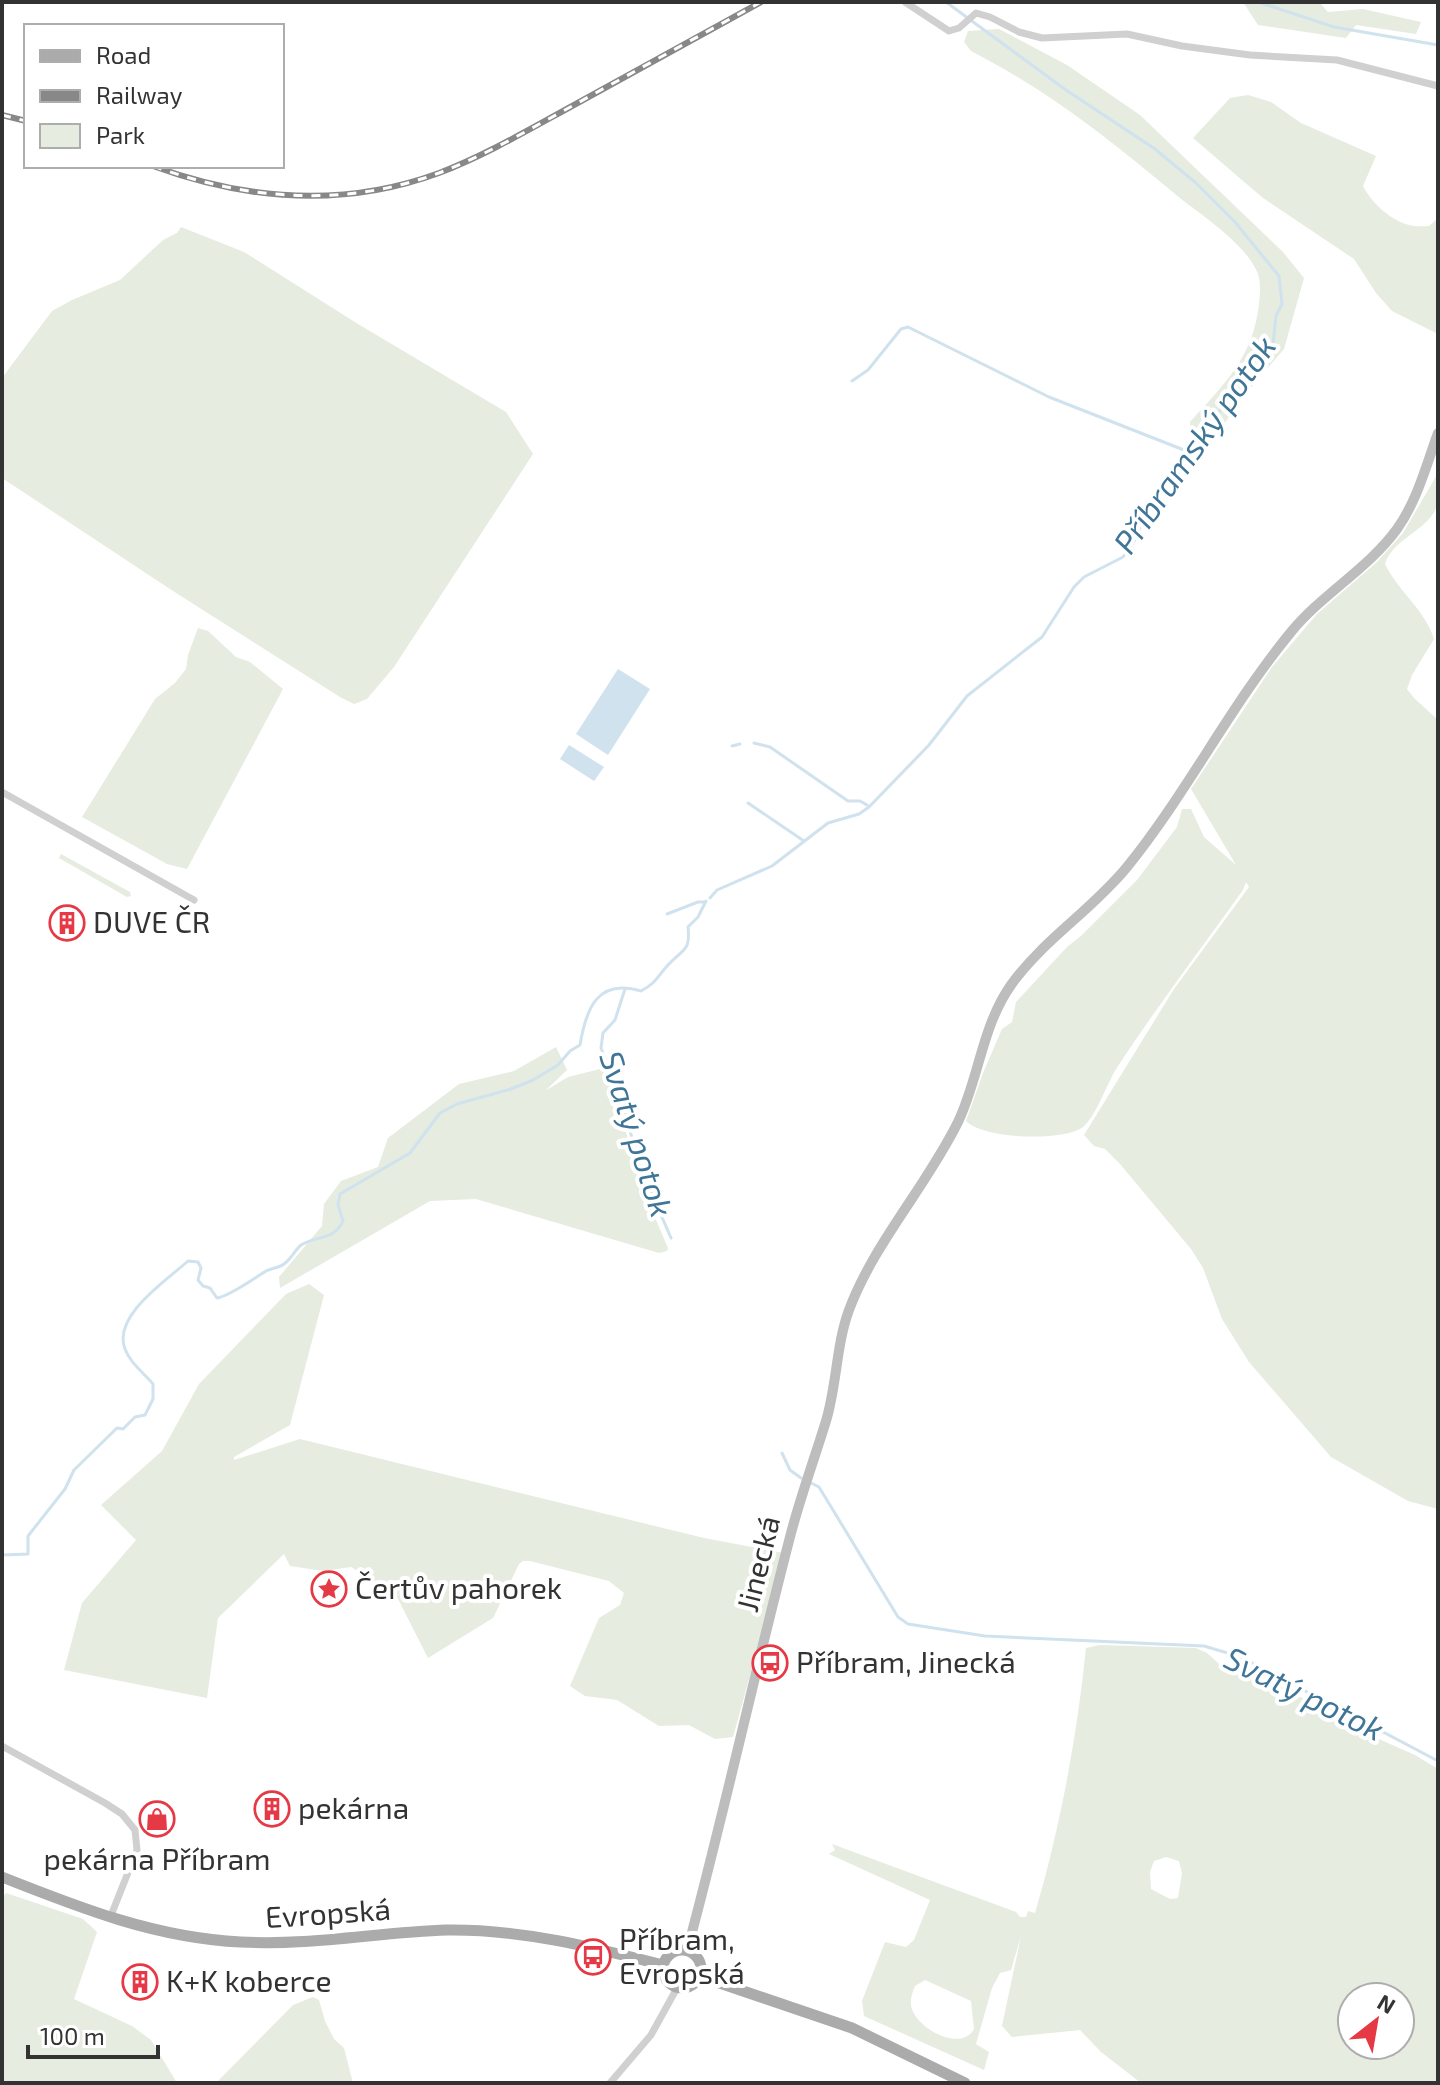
<svg xmlns="http://www.w3.org/2000/svg" width="1440" height="2085" viewBox="0 0 1440 2085" font-family="'Exo 2',sans-serif">
	<rect width="100%" height="100%" fill="#fff"/>
	<g fill="#e6ecdf" fill-rule="evenodd">
		<polygon points="1243,2 1319,2 1328,12 1363,9 1421,22 1416,34 1356,25 1346,38 1258,25"/>
		<path d="M999,29L1067,65L1140,115L1283,252L1304,278L1284,349L1242,398L1218,433L1200,448L1191,433L1190,422C1224,384 1253,358 1259,304C1260,295 1261,283 1258,274C1247,245 1204,217 1180,198C1111,141 1051,92 971,51L964,42L968,31Z"/>
		<path d="M1248,95L1271,102L1301,123L1376,156L1363,186C1371,202 1390,220 1409,225C1415,227 1423,226 1429,226L1438,218V334L1392,311L1376,293L1354,259L1263,198L1193,138L1230,98Z"/>
		<polygon points="181,227 244,252 358,324 506,412 533,454 394,667 367,699 354,704 340,697 173,591 2,478 2,378 52,311 72,300 120,280 163,240 177,233"/>
		<path d="M1438,473C1438,483 1440,498 1437,506C1428,531 1393,538 1385,564C1398,591 1426,611 1434,639L1412,675L1407,689L1414,698L1438,720V1509L1408,1501L1331,1457L1249,1362L1222,1319L1203,1268L1191,1249L1120,1164L1105,1149L1094,1146L1084,1135L1174,989L1249,887L1246,882L1243,890C1200,950 1156,1008 1116,1069C1107,1084 1095,1118 1083,1127C1063,1142 983,1139 966,1121L983,1073L1002,1029L1012,1022L1016,1002L1067,947L1082,935L1137,880L1177,827L1182,809H1191L1204,837L1236,865L1191,789L1272,667L1317,614L1377,562L1403,533Z"/>
		<polygon points="198,628 208,631 236,657 250,662 283,689 187,869 167,864 82,817 155,699 175,683 186,669 188,655"/>
		<polygon points="61,854 130,892 131,896 127,897 59,858"/>
		<polygon points="556,1047 567,1070 545,1091 568,1077 600,1069 607,1072 647,1199 668,1248 667,1251 659,1253 476,1199 430,1201 280,1288 279,1277 322,1226 324,1204 341,1181 378,1167 388,1138 459,1084 514,1071"/>
		<polygon points="309,1284 324,1295 290,1425 234,1457 234,1460 300,1439 704,1538 784,1553 733,1737 715,1739 689,1725 659,1726 617,1700 585,1696 570,1686 599,1618 620,1605 624,1593 609,1581 530,1561 523,1561 519,1564 493,1618 428,1658 395,1593 351,1567 323,1571 290,1566 284,1554 218,1618 207,1698 64,1670 82,1603 136,1540 101,1505 162,1451 199,1384 286,1294"/>
		<path d="M1100,1645L1196,1648L1207,1653L1226,1670H1250L1381,1740L1415,1755L1438,1769V2083H1141L1101,2052L1080,2030L1012,2037L1002,2026L1021,1936L1011,1970L1000,1973L992,1988L976,2044L989,2052L984,2070L864,2016L862,2001L885,1942L906,1947L914,1940L930,1900L829,1854L835,1850L832,1844L1016,1912L1020,1917H1026L1028,1911L1035,1913C1060,1828 1077,1737 1086,1648ZM1166,1857L1179,1861L1182,1873L1178,1898L1170,1899L1151,1889L1150,1872L1154,1861ZM925,1980L971,2001L974,2029C960,2054 913,2026 911,2005C910,1999 913,1991 915,1986ZM1352,1997H1400V2045H1352Z"/>
		<polygon points="6,1893 83,1919 97,1932 74,1999 132,2026 151,2040 177,2083 2,2083 2,1898"/>
		<polygon points="313,1997 319,2000 325,2021 334,2039 344,2048 353,2083 216,2083 293,2005"/>
	</g>
	<g fill="#cfe2ee">
		<polygon points="618,669 650,689 608,755 576,734"/>
		<polygon points="569,745 604,767 594,781 560,759"/>
	</g>
	<g fill="none" stroke-linecap="round" stroke-linejoin="round">
		<g stroke="#cfe2ee" stroke-width="3">
			<polyline points="1258,2 1334,27 1438,45"/>
			<polyline points="852,381 868,370 901,329 908,327 1049,397 1189,452"/>
			<polyline points="754,743 770,747 848,801 860,801 867,805"/>
			<polyline points="732,746 740,744"/>
			<polyline points="748,803 804,841"/>
			<polyline points="710,898 717,890 772,866 828,823 859,814 869,807 929,745 967,696 1042,637 1074,587 1084,577 1123,557 1135,540 1144,518 1208,424 1264,361 1273,344 1276,316 1282,304 1279,276 1235,222 1196,183 1155,149 1066,90 946,2"/>
			<polyline points="667,914 698,902 705,902"/>
			<polyline points="625,989 615,1020 603,1033 601,1048 617,1088 642,1171 671,1238"/>
			<polyline points="782,1453 790,1470 801,1478"/>
			<polyline points="811,1483 819,1487 898,1617 908,1624 985,1636 1204,1646 1241,1657 1438,1761"/>
			<path d="M2,1555L28,1554V1536L65,1489L74,1470L117,1428L123,1429L135,1417L145,1415L153,1399V1384C144,1373 130,1363 125,1349C112,1316 167,1280 188,1261L198,1262L201,1268L198,1280L203,1286L210,1288L217,1298C228,1297 255,1278 266,1271C272,1268 279,1268 284,1264C291,1259 295,1250 301,1245C317,1235 334,1241 343,1221L338,1205L340,1194L410,1153L440,1113L457,1104L511,1089L533,1080L558,1065L570,1051L580,1045C586,1009 597,978 641,991C655,984 658,976 668,965C682,949 691,952 688,927L698,917L706,901"/>
		</g>
		<g stroke="#d0d0d0" stroke-width="7">
			<polyline points="905,2 949,31 959,28 976,13 990,17 1019,32 1042,38 1127,34 1182,46 1250,55 1337,60 1438,86"/>
			<polyline points="2,792 194,900"/>
			<polyline points="2,1746 105,1803 122,1814 135,1830 137,1850 110,1918"/>
			<polyline points="610,2083 651,2035 677,1988"/>
		</g>
		<path stroke="#bdbdbd" stroke-width="10" d="M687,1951C724,1814 754,1675 790,1537C800,1498 814,1460 826,1421C837,1385 836,1345 849,1310C874,1243 926,1187 958,1122C979,1078 982,1026 1011,985C1043,940 1092,910 1127,867C1187,793 1230,706 1291,632C1322,594 1368,569 1397,529C1417,501 1426,466 1438,433"/>
		<g stroke="#ababab" stroke-width="11">
			<path d="M2,1877C80,1908 156,1938 241,1942C310,1946 379,1932 447,1930C521,1929 592,1947 663,1965"/>
			<circle cx="682" cy="1969" r="19"/>
			<polyline points="699,1976 852,2028 965,2083"/>
		</g>
		<defs>
			<g id="rail">
				<polyline points="2,115 26,121"/>
				<path d="M153,166C246,200 344,208 439,173C486,155 530,129 574,105C637,70 699,36 761,2"/>
			</g>
		</defs>
		<use href="#rail" stroke="#888" stroke-width="6"/>
		<use href="#rail" stroke="#fff" stroke-width="3" stroke-dasharray="9" stroke-linecap="butt"/>
	</g>
	<defs>
		<symbol id="building-ring" viewBox="-11 -11 22 22"><circle r="9.5" fill="#fff" stroke="#e63946" stroke-width="1.5"/><path d="M-4-6H4V6H1V3H-1V6H-4ZM-2.5-4.3h1.7v1.8h-1.7ZM.8-4.3h1.7v1.8H.8ZM-2.5-1h1.7V.8h-1.7ZM.8-1h1.7V.8H.8Z" fill="#e63946"/></symbol>
		<symbol id="sight-ring" viewBox="-11 -11 22 22"><circle r="9.5" fill="#fff" stroke="#e63946" stroke-width="1.5"/><path d="M0-6L1.8-2.2L6-1.7L2.9 1.2L3.7 5.4L0 3.3L-3.7 5.4L-2.9 1.2L-6-1.7L-1.8-2.2Z" fill="#e63946"/></symbol>
		<symbol id="bus-ring" viewBox="-11 -11 22 22"><circle r="9.5" fill="#fff" stroke="#e63946" stroke-width="1.5"/><path d="M-5-6H5V4H4V6H2V4H-2V6H-4V4H-5ZM-3.5-4V0h7V-4ZM-3.5 1.2v1.5H-2V1.2ZM2 1.2v1.5H3.5V1.2Z" fill="#e63946"/></symbol>
		<symbol id="shop-ring" viewBox="-11 -11 22 22"><circle r="9.5" fill="#fff" stroke="#e63946" stroke-width="1.5"/><path d="M-5-2.5h2.3a2.7 3.5 0 0 1 5.4 0H5L5.5 6h-11ZM-1.5-2.5h3a1.5 2.3 0 0 0-3 0Z" fill="#e63946"/></symbol>
	</defs>
	<g fill-rule="evenodd">
		<use href="#building-ring" x="47" y="903" width="40" height="40"/>
		<use href="#sight-ring" x="309" y="1569" width="40" height="40"/>
		<use href="#bus-ring" x="750" y="1643" width="40" height="40"/>
		<use href="#building-ring" x="252" y="1789" width="40" height="40"/>
		<use href="#shop-ring" x="137" y="1799" width="40" height="40"/>
		<use href="#bus-ring" x="573" y="1937" width="40" height="40"/>
		<use href="#building-ring" x="120" y="1962" width="40" height="40"/>
	</g>
	<g text-anchor="middle" stroke-width="8" stroke-linejoin="round" paint-order="stroke">
		<g font-size="30" fill="#333" stroke="#fff" text-anchor="start">
			<text x="93" y="933">DUVE ČR</text>
			<text x="355" y="1599">Čertův pahorek</text>
			<text x="796" y="1673">Příbram, Jinecká</text>
			<text x="298" y="1819">pekárna</text>
			<text x="157" y="1870" text-anchor="middle">pekárna Příbram</text>
			<text x="619" y="1950">Příbram,<tspan x="619" dy="34">Evropská</tspan></text>
			<text x="166" y="1992">K+K koberce</text>
		</g>
		<g font-size="30" fill="#333" stroke="#fff">
			<text transform="translate(759 1564) rotate(-76)" y="10">Jinecká</text>
			<text transform="translate(328 1914) rotate(-4)" y="10">Evropská</text>
		</g>
		<g font-size="32" font-style="italic" fill="#3f7597" stroke="#fff">
			<text transform="translate(1195 445) rotate(-55)" y="11">Příbramský potok</text>
			<text transform="translate(636 1134) rotate(72)" y="11">Svatý potok</text>
			<text transform="translate(1304 1694) rotate(26)" y="11">Svatý potok</text>
		</g>
	</g>
	<rect width="1440" height="2085" fill="none" stroke="#333333" stroke-width="8"/>
	<rect x="24" y="24" width="260" height="144" fill="#ffffff" stroke="#adadad" stroke-width="2"/>
	<rect x="40" y="50" width="40" height="12" fill="#ababab" stroke="#adadad" stroke-width="2"/>
	<text x="96" y="64" font-size="24" fill="#333333">Road</text>
	<rect x="40" y="90" width="40" height="12" fill="#888888" stroke="#adadad" stroke-width="2"/>
	<text x="96" y="104" font-size="24" fill="#333333">Railway</text>
	<rect x="40" y="124" width="40" height="24" fill="#e6ecdf" stroke="#adadad" stroke-width="2"/>
	<text x="96" y="144" font-size="24" fill="#333333">Park</text>
	<g transform="translate(1376 2021) rotate(31)"><circle r="38" fill="#ffffff" stroke="#adadad" stroke-width="2"/>
	<path d="M0-6L14 30L0 20L-14 30Z" fill="#e63946"/>
	<text y="-12" font-size="22" font-weight="bold" text-anchor="middle" fill="#333333">N</text>
	</g>
	<path d="M28 2045v12h130v-12" fill="none" stroke="#333333" stroke-width="4"/>
	<text x="40" y="2045" font-size="24" fill="#333333" stroke="#ffffff" stroke-width="6" paint-order="stroke">100 m</text>
</svg>
